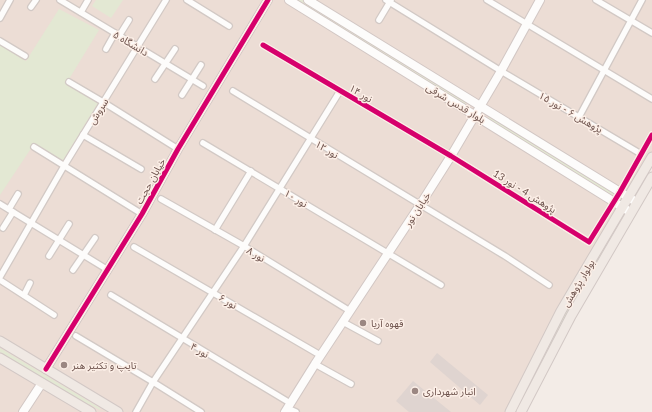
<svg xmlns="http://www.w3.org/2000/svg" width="652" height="412" viewBox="0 0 652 412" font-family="Lato,'Noto Sans Arabic',sans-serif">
	<rect width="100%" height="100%" fill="#f3ece7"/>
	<polygon fill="#ecddd5" points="0,0 652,0 652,157 506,412 0,412"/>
	<g fill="#e3e8d3">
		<polygon points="96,0 123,0 111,18 92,6"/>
		<polygon points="294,0 302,0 465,100 466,104 464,104"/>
		<polygon points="59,9 99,30 66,84 98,103 61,164 34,144 0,195 0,45 26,61"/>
		<polygon points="489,116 491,116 617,194 615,197 490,120 488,118"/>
		<polygon points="623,212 624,214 564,320 516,412 513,412 555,330"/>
		<polygon points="0,348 100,408 100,410 89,404 84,404 0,352"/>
	</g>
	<g fill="#dfd4d0">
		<polygon points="437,353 488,395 480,405 430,362"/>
		<polygon points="413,381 451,412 409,412 396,401"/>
	</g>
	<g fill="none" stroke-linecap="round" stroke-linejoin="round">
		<defs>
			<g id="street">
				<polyline points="60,0 203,86"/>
				<polyline points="187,0 229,26"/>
				<polyline points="386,0 501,71 641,154"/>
				<polyline points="487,0 652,99"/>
				<polyline points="596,0 652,33"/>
				<polyline points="31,7 36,0"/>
				<polyline points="81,12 88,0"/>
				<polyline points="0,18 10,0"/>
				<polyline points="379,20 391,0"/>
				<polyline points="119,36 129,20"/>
				<polyline points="0,41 25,56"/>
				<polyline points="263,45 451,156 589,242 620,192 652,135"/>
				<polyline points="106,49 115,33"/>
				<polyline points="155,79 175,49"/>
				<polyline points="69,82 103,102 178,149"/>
				<polyline points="233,91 505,256 549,285"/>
				<polyline points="182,95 201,65"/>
				<polyline points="579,117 642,0"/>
				<polyline points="83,135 141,169"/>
				<polyline points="203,143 441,285"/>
				<polyline points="34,147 142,214"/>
				<polyline points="161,199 244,246 350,311"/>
				<polyline points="0,204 108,270"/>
				<polyline points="9,209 18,194"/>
				<polyline points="3,228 13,212"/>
				<polyline points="215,230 251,171"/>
				<polyline points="134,247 320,355"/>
				<polyline points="49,256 69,224"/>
				<polyline points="73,270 95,238"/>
				<polyline points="0,277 64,166 166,0"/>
				<polyline points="0,280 54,315"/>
				<polyline points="24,295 30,283"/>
				<polyline points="111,295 290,403"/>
				<polyline points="343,322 378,341"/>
				<polyline points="76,336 153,382 201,412"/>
				<polyline points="315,364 351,384"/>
				<polyline points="287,408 296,412"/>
				<polyline points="136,412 153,382 244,246 340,91"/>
			</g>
			<g id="secondary">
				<polyline points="289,0 627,210"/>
				<polyline points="308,0 633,200"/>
				<polyline points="46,369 142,214 178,149 268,0"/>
				<polyline points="23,412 42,383"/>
				<polyline points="285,412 315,364 420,205 451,156 501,71 540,0"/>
			</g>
			<g id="primary">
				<polyline points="0,341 118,412"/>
				<polyline points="0,358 91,412"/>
				<polyline points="510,412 561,311 652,157"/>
				<polyline points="521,412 571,316 652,177"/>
			</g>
		</defs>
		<use href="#street" stroke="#d2c9c5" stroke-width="8"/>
		<use href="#secondary" stroke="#d2c7c4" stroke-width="10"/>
		<use href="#primary" stroke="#d2c8c5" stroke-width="11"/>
		<use href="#street" stroke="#fdfcfb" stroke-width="5.5"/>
		<use href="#secondary" stroke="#fdfcfb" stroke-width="8"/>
		<use href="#primary" stroke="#f0e9e4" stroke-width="9"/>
		<defs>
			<g id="cycleway">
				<polyline points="263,45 451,156 589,242 620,192 652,135"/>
				<polyline points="46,369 142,214 178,149 268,0"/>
			</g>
		</defs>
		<use href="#cycleway" stroke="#fcefe7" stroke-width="8"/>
		<use href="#cycleway" stroke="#d6006c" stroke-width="5"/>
	</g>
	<g fill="#9b8782" stroke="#fcefe7" stroke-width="1.5">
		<circle cx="363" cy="323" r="4"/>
		<circle cx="64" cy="365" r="4"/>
		<circle cx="415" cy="391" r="4"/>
	</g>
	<g text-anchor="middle" stroke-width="3" stroke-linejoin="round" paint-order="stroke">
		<g font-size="10" fill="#6c514b" stroke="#fcefe7">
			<text transform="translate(131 43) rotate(31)" y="4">دانشگاه ۵</text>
			<text transform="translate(361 93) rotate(31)" y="4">نور ۱۴</text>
			<text transform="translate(456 103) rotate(31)" y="4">بلوار قدس شرقی</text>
			<text transform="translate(98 111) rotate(-59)" y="4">سروش</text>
			<text transform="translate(571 112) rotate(30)" y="4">پژوهش ۶ - نور ۱۵</text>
			<text transform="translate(327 149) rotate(31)" y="4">نور ۱۲</text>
			<text transform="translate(150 181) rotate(-61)" y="4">خیابان حجت</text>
			<text transform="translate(525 191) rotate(32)" y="4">پژوهش 4 - نور 13</text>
			<text transform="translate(296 198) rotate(31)" y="4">نور ۱۰</text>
			<text transform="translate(417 209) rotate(-57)" y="4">خیابان نور</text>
			<text transform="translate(256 254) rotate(31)" y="4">نور ۸</text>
			<text transform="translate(578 283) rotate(-59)" y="4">بولوار پژوهش</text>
			<text transform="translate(228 301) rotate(31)" y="4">نور ۶</text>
			<text transform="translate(200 350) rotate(30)" y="4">نور ۴</text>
		</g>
		<g font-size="10" fill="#6c514b" stroke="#fcefe7" text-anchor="start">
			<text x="371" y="327">قهوه آریا</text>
			<text x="72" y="369">تایپ و تکثیر هنر</text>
			<text x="423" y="395">انبار شهرداری</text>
		</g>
	</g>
</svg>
